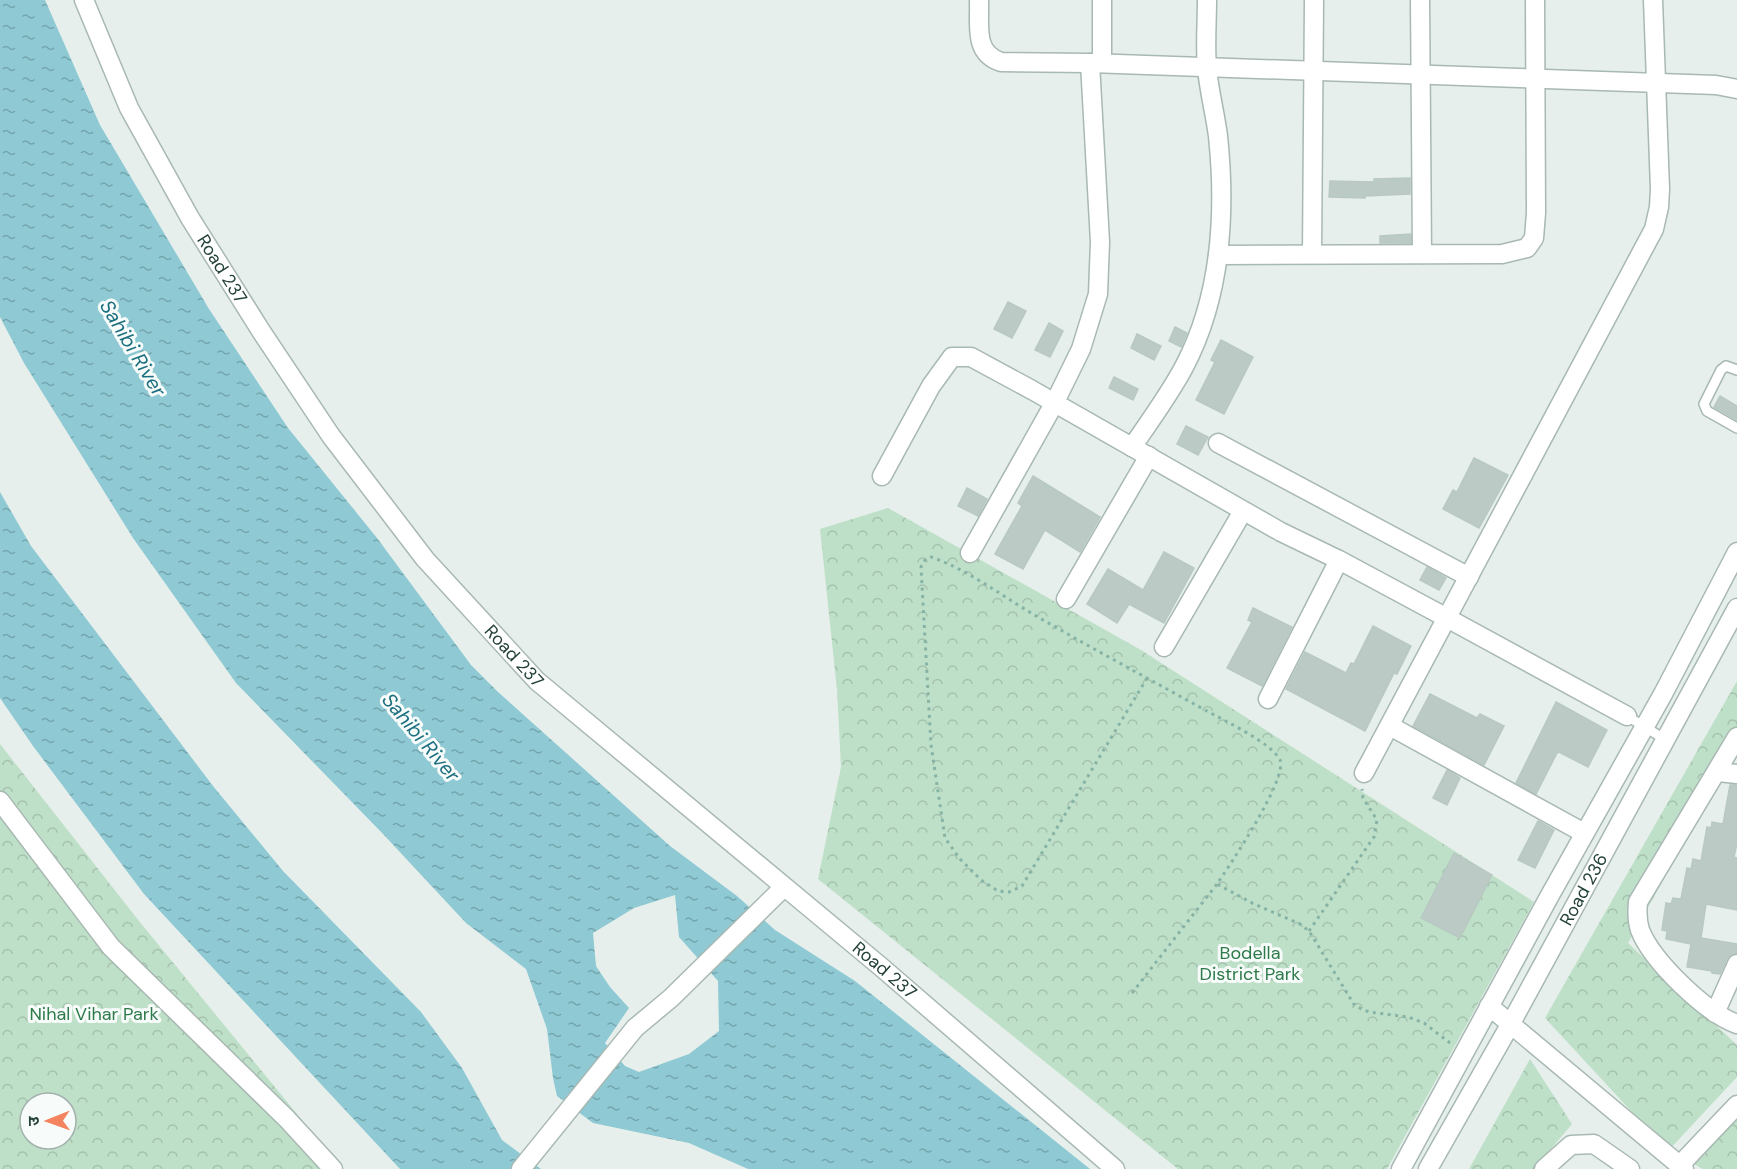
<svg xmlns="http://www.w3.org/2000/svg" width="1737" height="1169" viewBox="0 0 1737 1169" font-family="'DM Sans','Noto Sans Devanagari',sans-serif">
	<defs>
		<pattern id="park-crowns" width="20" height="18" patternUnits="userSpaceOnUse" patternTransform="scale(1.5)"><rect width="20" height="18" fill="#bfe0c8"/><path d="M2 6a3 3 0 1 1 6 0M12 15a3 3 0 1 1 6 0" fill="none" stroke="#a4c1ad"/></pattern>
		<pattern id="water-ripples" width="26" height="14" patternUnits="userSpaceOnUse" patternTransform="scale(1.5)"><rect width="26" height="14" fill="#8ec9d4"/><path d="M2 4q2-2 4 0t4 0M15 11q2-2 4 0t4 0" fill="none" stroke="#74a5ad"/></pattern>
	</defs>
	<rect width="100%" height="100%" fill="#e6efeb"/>
	<g fill="url(#park-crowns)" fill-rule="evenodd">
		<polygon points="888,508 1141,650 1534,902 1387,1169 1178,1169 818,879 841,767 837,690 820,529"/>
		<polygon points="1737,681 1737,749 1628,943 1737,1045 1737,1077 1668,1151 1545,1018"/>
		<path d="M0,744L139,921L342,1169H0ZM30,1103H66V1139H30Z"/>
		<polygon points="1530,1059 1572,1124 1534,1169 1469,1169"/>
		<polygon points="1737,1120 1737,1169 1702,1169 1693,1163"/>
	</g>
	<g fill="url(#water-ripples)" fill-rule="evenodd">
		<path d="M0,0H45L100,125L209,309L288,428L377,538L471,665L498,692L670,846L737,896L775,930L855,981L1090,1169H748L689,1143L593,1123L557,1096L553,1078L547,1029L526,969L466,923L384,835L236,683L133,538L24,363L0,317ZM675,895L679,937L718,981L719,1031L689,1054L639,1072L625,1066L605,1043L629,1008L610,987L596,966L593,933L634,908Z"/>
		<polygon points="0,492 31,546 213,786 283,871 421,1012 462,1068 502,1140 541,1169 400,1169 144,894 33,746 0,698"/>
	</g>
	<g fill="#bbcac4" stroke="#b8c9c2" stroke-width="1.5">
		<polygon points="1410,178 1410,194 1365,196 1365,198 1329,197 1330,181 1374,182 1374,179"/>
		<polygon points="1411,234 1411,243 1380,243 1380,236"/>
		<polygon points="1008,302 1026,311 1012,338 994,329"/>
		<polygon points="1049,323 1063,331 1050,357 1035,350"/>
		<polygon points="1175,327 1187,333 1181,347 1169,341"/>
		<polygon points="1137,334 1161,346 1154,360 1131,348"/>
		<polygon points="1221,340 1253,357 1224,414 1196,400 1215,362 1211,360"/>
		<polygon points="1114,377 1138,389 1133,400 1109,388"/>
		<polygon points="1720,396 1737,406 1737,420 1714,407"/>
		<polygon points="1186,426 1208,437 1198,455 1177,444"/>
		<polygon points="1474,458 1508,475 1479,528 1443,509 1453,490 1457,492"/>
		<polygon points="1033,476 1100,517 1080,552 1045,530 1023,569 995,554 1022,506 1018,503"/>
		<polygon points="967,488 987,499 978,516 958,506"/>
		<polygon points="1164,552 1194,568 1164,623 1129,604 1117,623 1087,604 1108,569 1143,590"/>
		<polygon points="1427,567 1446,578 1439,590 1420,580"/>
		<polygon points="1253,608 1292,627 1262,686 1227,668 1252,622 1248,620"/>
		<polygon points="1373,626 1411,646 1397,674 1394,673 1365,731 1286,689 1305,652 1346,673 1351,663 1354,664"/>
		<polygon points="1430,694 1477,718 1480,714 1504,726 1484,765 1413,726"/>
		<polygon points="1556,702 1607,730 1588,767 1559,752 1557,753 1536,794 1516,783"/>
		<polygon points="1447,770 1460,778 1447,805 1433,798"/>
		<polygon points="1730,785 1737,785 1737,843 1734,857 1737,858 1737,910 1706,904 1701,938 1737,944 1737,953 1731,955 1727,959 1720,974 1712,973 1712,971 1687,967 1691,944 1666,939 1667,931 1662,930 1666,903 1671,904 1673,898 1681,899 1687,868 1691,869 1693,859 1701,861 1707,827 1711,828 1712,822 1723,824"/>
		<polygon points="1538,821 1554,830 1535,868 1518,860"/>
		<polygon points="1454,853 1492,875 1460,938 1421,918"/>
	</g>
	<g fill="none" stroke-linecap="round" stroke-linejoin="round">
		<defs>
			<g id="service">
				<polyline points="1737,370 1726,366 1721,370 1704,404 1707,411 1737,428"/>
				<polyline points="1627,716 1666,740"/>
			</g>
			<g id="minor">
				<path d="M979,0C980,25 973,53 1001,62L1090,63L1716,85L1737,89"/>
				<polyline points="1102,0 1102,63"/>
				<polyline points="1420,0 1422,254"/>
				<polyline points="1312,254 1314,0"/>
				<polyline points="1218,255 1502,254 1527,248 1534,238 1536,213 1535,0"/>
				<polyline points="1218,443 1469,577"/>
				<path d="M1132,447C1150,421 1169,395 1184,367C1221,297 1226,213 1218,136C1215,113 1209,91 1207,68C1205,46 1207,22 1207,0"/>
				<polyline points="882,476 931,386 952,357 971,357 1032,390 1281,532 1339,560 1447,618 1627,716"/>
				<polyline points="970,553 1055,402 1081,349 1098,294 1100,242 1090,63"/>
				<polyline points="1066,599 1149,456"/>
				<polyline points="1164,647 1243,511"/>
				<polyline points="1268,699 1339,560"/>
				<polyline points="1390,726 1584,833"/>
				<path d="M1737,737L1638,902C1637,912 1637,921 1640,930C1652,961 1706,1013 1737,1024"/>
				<polyline points="1718,772 1737,774"/>
				<polyline points="1364,773 1654,229 1659,207 1660,189 1653,0"/>
				<polyline points="1489,1006 1684,1169"/>
				<polyline points="1715,1013 1737,964"/>
				<polyline points="1679,1166 1737,1105"/>
				<polyline points="521,1169 635,1028 671,998 784,887"/>
				<polyline points="1544,1169 1571,1145 1594,1144 1630,1169"/>
			</g>
			<g id="tertiary">
				<path id="s1" d="M84,0L129,108L190,218L261,331L331,436L425,559L537,681L880,966L1115,1169"/>
				<polyline points="0,801 111,947 287,1119 333,1169"/>
				<polyline points="1401,1169 1549,897 1663,694 1737,552"/>
				<path id="s2" d="M1428,1169L1510,1025L1737,608"/>
			</g>
		</defs>
		<use href="#service" stroke="#a8b8b2" stroke-width="12"/>
		<use href="#minor" stroke="#a8b8b2" stroke-width="21"/>
		<use href="#tertiary" stroke="#a8b8b2" stroke-width="21"/>
		<g stroke="#86b3a5" stroke-width="3" stroke-dasharray="3 4.5" stroke-linecap="butt">
			<path d="M1147,678L1022,886L1009,892L998,891L981,880L960,859L945,838L931,745L921,567L925,560L931,557C969,570 1003,597 1038,617C1093,649 1149,679 1205,710C1223,720 1272,743 1280,760C1288,778 1230,865 1217,884L1254,904L1300,924L1309,931L1355,1006L1369,1012L1408,1017L1424,1023L1450,1043"/>
			<polyline points="1309,931 1374,837 1377,820 1363,798 1362,789"/>
			<polyline points="1132,993 1217,884"/>
		</g>
		<use href="#service" stroke="#fff" stroke-width="9"/>
		<use href="#minor" stroke="#fff" stroke-width="18"/>
		<use href="#tertiary" stroke="#fff" stroke-width="18"/>
	</g>
	<g text-anchor="middle" stroke-width="6" stroke-linejoin="round" paint-order="stroke">
		<g font-size="18" fill="#24423a" stroke="#f7fbf9">
			<text dy="6" stroke="none"><textPath href="#s1" startOffset="303">Road 237</textPath></text>
			<text dy="6" stroke="none"><textPath href="#s1" startOffset="789">Road 237</textPath></text>
			<text dy="6" stroke="none"><textPath href="#s2" startOffset="320">Road 236</textPath></text>
			<text dy="6" stroke="none"><textPath href="#s1" startOffset="1275">Road 237</textPath></text>
		</g>
		<g font-size="18" fill="#2d7a4b" stroke="#f7fbf9">
			<text x="1250" y="959">Bodella<tspan x="1250" dy="21">District Park</tspan></text>
			<text x="94" y="1020">Nihal Vihar Park</text>
		</g>
		<g font-size="20" font-style="italic" fill="#1c6f80" stroke="#f7fbf9">
			<text transform="translate(133 348) rotate(59)" y="7">Sahibi River</text>
			<text transform="translate(421 737) rotate(50)" y="7">Sahibi River</text>
		</g>
	</g>
	<g transform="translate(48 1121) rotate(269)"><circle r="28" fill="#f7fbf9" stroke="#a3b1ad" stroke-width="1.5"/>
	<path d="M0-4.5L10 22L0 15L-10 22Z" fill="#f4845f"/>
	<text y="-9" font-size="16" font-weight="bold" text-anchor="middle" fill="#24423a">उ</text>
	</g>
</svg>
